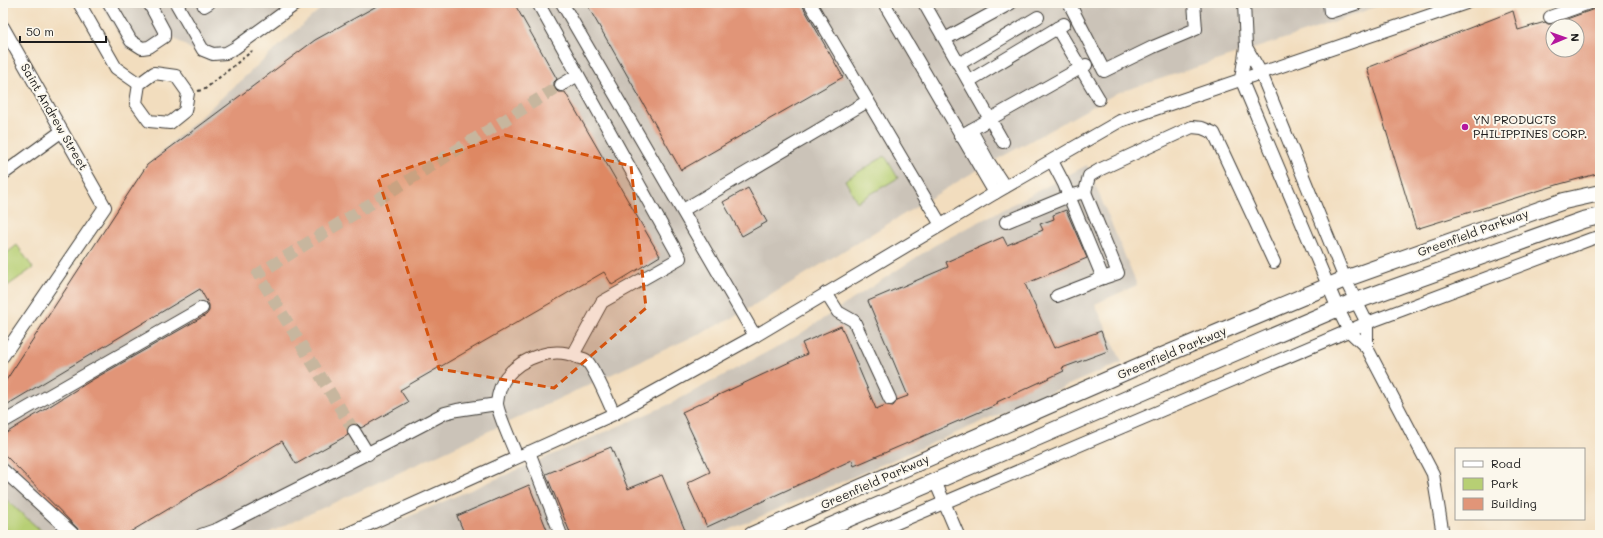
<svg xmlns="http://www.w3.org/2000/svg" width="1603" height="538" viewBox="0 0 1603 538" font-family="Mali,sans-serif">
	<rect width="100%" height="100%" fill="#fbf7ec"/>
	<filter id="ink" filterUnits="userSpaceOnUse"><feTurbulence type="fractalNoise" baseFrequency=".025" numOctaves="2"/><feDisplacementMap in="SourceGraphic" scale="8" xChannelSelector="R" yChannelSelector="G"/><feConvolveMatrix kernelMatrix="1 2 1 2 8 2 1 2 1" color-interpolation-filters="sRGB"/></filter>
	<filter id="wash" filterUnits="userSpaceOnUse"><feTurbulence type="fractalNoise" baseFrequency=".012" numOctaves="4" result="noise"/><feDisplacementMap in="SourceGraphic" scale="16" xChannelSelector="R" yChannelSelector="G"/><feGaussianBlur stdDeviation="0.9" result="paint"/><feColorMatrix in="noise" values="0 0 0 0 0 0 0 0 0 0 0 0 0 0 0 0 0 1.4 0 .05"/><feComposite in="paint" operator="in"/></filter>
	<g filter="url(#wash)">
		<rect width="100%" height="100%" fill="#f2ddbe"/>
		<g fill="#cbc3b8">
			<polygon points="101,3 294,3 211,62 172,37 127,49"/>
			<polygon points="332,3 1386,3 1318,28 1117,93 967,176 731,319 264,535 46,535 3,497 3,385 147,165 319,10"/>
			<polygon points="1087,165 1137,285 1095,304 1122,362 717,535 366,535 670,404 797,336 935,245"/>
		</g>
		<g fill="#b7cf74" stroke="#6a7648">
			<polygon points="885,156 898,178 857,202 845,180"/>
			<polygon points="17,245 33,268 3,289 3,256"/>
			<polygon points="3,497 46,535 3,535"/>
		</g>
		<g id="blocks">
			<g fill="#e19578" fill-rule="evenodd">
				<polygon points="382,3 514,3 557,79 554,82 554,88 558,92 565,92 660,256 612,285 604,272 400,390 408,402 361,428 357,424 350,424 347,428 348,435 296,464 282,441 125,535 84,535 3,453 3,435 92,380 206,315 209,311 209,305 200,289 3,407 3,385 147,165 315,40"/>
				<polygon points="586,3 801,3 843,77 681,170"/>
				<path d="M1600,7V173L1560,184L1416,229L1367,68L1513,11L1518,30L1545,22L1548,24H1553ZM1553,26H1577V50H1553Z"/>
				<polygon points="748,188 767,222 742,236 723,202"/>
				<polygon points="1066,210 1087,258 1025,284 1054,348 1101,331 1108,351 1062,368 1064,371 997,402 998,404 854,466 852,460 707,527 687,483 710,472 682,412 807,354 802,343 841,326 876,409 886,405 893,406 897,400 908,396 868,301 948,267 946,262 1003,237 1007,245 1043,230 1040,224 1054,219 1053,215"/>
				<polygon points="611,447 628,489 662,475 687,535 571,535 546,474"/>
				<polygon points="529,485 549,535 465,535 457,516"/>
			</g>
		</g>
	</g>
	<g filter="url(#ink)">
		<use href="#blocks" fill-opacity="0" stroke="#3c3934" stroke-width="1"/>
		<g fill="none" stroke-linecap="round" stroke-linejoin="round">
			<polyline stroke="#c7b69e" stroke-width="12" stroke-dasharray="12 6" stroke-linecap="butt" points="354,431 258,274 561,85"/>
			<defs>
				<g id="minor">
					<polyline points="79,3 116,68 139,84"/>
					<polyline points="109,3 131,41 142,48 149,47 164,37 164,31 149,3"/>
					<polyline points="176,3 203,50 213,54 226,53 235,48 297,3"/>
					<polyline points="203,3 204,6 209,3"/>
					<polyline points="538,3 680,258 602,302 573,355"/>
					<polyline points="562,3 755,336"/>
					<polyline points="884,3 995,193"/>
					<polyline points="924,3 1003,142"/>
					<polyline points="1069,3 1104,71 1153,47 1196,29 1194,3"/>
					<polyline points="1244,3 1246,47 1241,79 1338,309 1349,331 1367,348 1433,474 1443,535"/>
					<polyline points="1329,3 1330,12 1358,3"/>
					<polyline points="1550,17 1589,3"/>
					<polyline points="3,27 105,207 3,356"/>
					<polyline points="1057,28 1099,99"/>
					<polyline points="945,39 1011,3"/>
					<polyline points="1246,47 1261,73 1345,279 1367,323 1367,348"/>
					<polyline points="959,64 1038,17"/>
					<polygon points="154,73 176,76 188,93 185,111 170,123 149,121 136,103 139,84"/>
					<polyline points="969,81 1064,24"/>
					<polyline points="561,85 578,75"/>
					<polyline points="868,101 941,225"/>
					<polyline points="971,130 988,161 1005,187"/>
					<polyline points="960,136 1086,65"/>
					<polyline points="1052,161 1064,184 1103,278 1057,296"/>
					<polyline points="3,174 62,131"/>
					<polyline points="1085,192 1089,176 1101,169 1192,127 1202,128 1214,133 1274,262"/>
					<polyline points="683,210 868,101 810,3"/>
					<polyline points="1006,222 1069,196 1085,192 1118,273 1103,278"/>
					<polyline points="826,293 838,312 854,321 890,399"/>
					<polyline points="3,422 202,308"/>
					<polyline points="354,431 368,454"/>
					<polyline points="529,452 561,535"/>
					<path d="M517,457C513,446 497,412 497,403C498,394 501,384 506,377C522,357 554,346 577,357C580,358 584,359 586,360C594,367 609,403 614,414"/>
					<polyline points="3,470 74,535"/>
					<polyline points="935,481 958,535"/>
					<path d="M201,535L218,529C294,490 370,453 445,413L457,410L497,404"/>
					<polyline points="345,535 614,414 755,336 995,193 1120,121 1466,3"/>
					<polyline points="868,535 1367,323 1591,239 1600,237"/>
				</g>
				<g id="major">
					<polyline points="752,535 1155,359 1345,279 1564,201 1600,193"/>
					<polyline points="810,535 1348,304 1583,220 1600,216"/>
				</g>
			</defs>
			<use href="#minor" stroke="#3c3934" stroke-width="14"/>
			<use href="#major" stroke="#3c3934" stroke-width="18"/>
			<polyline stroke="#3c3934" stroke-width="2" stroke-dasharray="3 3" stroke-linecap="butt" points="198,91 205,89 252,51"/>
			<use href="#minor" stroke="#fff" stroke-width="12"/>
			<use href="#major" stroke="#fff" stroke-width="16"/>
		</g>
	</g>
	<path fill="#d4530e" fill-opacity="0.2" stroke="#d4530e" stroke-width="3" stroke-dasharray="8 5" stroke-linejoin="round" d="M505,135L631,166L646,308L554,388L439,369L378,178Z"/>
	<circle fill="#b5179e" stroke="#fbf7ec" stroke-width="1.5" cx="1465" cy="127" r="4"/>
	<g text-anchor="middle" stroke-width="4" stroke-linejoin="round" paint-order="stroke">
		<g font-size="12" fill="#1c1c1c" stroke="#fbf7ec">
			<text transform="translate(54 117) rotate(60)" y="4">Saint Andrew Street</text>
			<text transform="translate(1473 233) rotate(-20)" y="4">Greenfield Parkway</text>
			<text transform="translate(1172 353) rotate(-23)" y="4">Greenfield Parkway</text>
			<text transform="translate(875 482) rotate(-24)" y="4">Greenfield Parkway</text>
		</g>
		<g font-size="12" fill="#1c1c1c" stroke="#fbf7ec" text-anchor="start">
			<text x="1473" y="124">YN PRODUCTS<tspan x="1473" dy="14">PHILIPPINES CORP.</tspan></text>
		</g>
	</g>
	<rect width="1603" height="538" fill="none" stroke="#fbf7ec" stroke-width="16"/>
	<rect x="1455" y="448" width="130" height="72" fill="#fbf7ec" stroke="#a29f99"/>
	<rect x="1463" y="461" width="20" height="6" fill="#ffffff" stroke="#a29f99"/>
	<text x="1491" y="468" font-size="12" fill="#1c1c1c">Road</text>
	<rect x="1463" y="478" width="20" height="12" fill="#b7cf74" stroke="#a29f99"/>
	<text x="1491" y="488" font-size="12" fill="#1c1c1c">Park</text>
	<rect x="1463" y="498" width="20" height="12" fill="#e19578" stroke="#a29f99"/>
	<text x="1491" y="508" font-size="12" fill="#1c1c1c">Building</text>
	<g transform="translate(1565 38) rotate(88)"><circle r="19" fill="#fbf7ec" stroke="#a29f99"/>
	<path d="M0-3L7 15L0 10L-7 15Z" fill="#b5179e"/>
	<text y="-6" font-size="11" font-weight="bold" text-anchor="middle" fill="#1c1c1c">N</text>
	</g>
	<path d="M20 36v6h86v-6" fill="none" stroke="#1c1c1c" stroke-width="2"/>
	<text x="26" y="36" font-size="12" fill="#1c1c1c" stroke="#fbf7ec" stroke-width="3" paint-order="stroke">50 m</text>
</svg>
